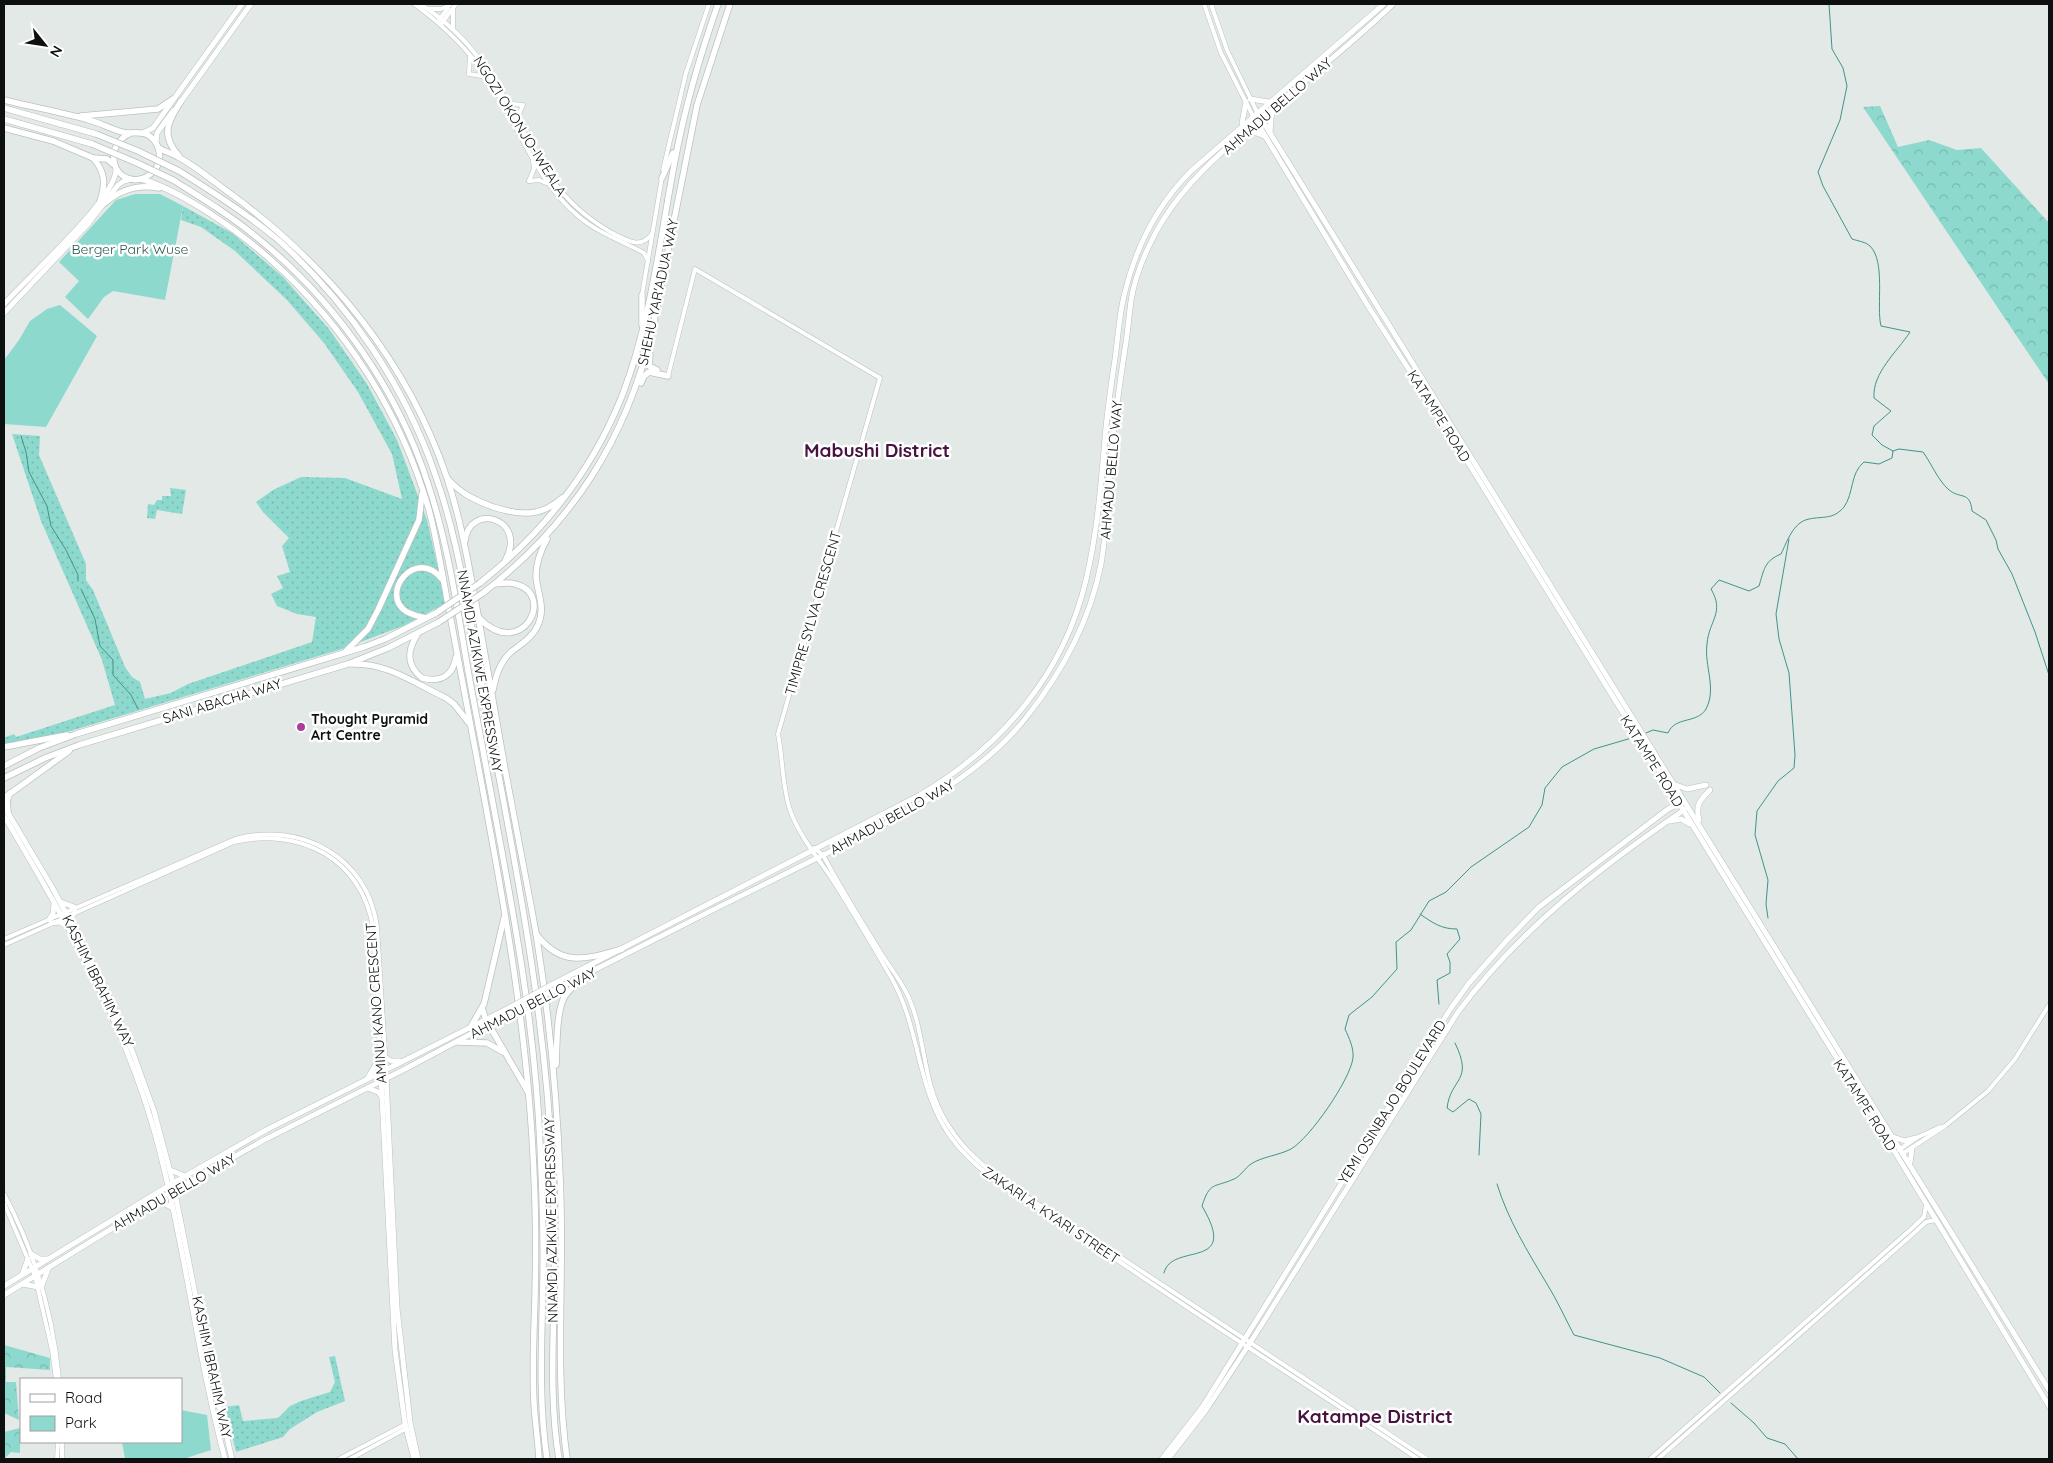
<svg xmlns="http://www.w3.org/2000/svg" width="2053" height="1463" viewBox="0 0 2053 1463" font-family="Quicksand,sans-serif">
	<defs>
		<pattern id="grass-dots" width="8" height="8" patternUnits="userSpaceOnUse" patternTransform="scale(1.25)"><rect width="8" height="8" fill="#8ed9cd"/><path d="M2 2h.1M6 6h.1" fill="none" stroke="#79b9af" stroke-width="1.8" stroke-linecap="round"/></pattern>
		<pattern id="forest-crowns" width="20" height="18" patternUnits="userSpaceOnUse" patternTransform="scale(1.25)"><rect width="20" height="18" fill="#8ed9cd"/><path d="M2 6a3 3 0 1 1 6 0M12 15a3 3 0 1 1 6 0" fill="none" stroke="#79b9af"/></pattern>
	</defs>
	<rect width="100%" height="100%" fill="#e2e9e7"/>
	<g fill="url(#grass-dots)">
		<polygon points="183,206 232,233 283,277 329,329 367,384 397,440 427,520 446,603 403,626 342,649 64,733 4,746 4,738 14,734 16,737 115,705 102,660 41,521 12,434 40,436 39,455 86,564 86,580 93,590 125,667 132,677 140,682 145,699 171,693 188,684 312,642 316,617 297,614 277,606 271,594 283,588 277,576 290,572 282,546 289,538 263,512 256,502 273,490 301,477 345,478 402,499 392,454 358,392 324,343 287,300 235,251 201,227 181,220"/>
		<polygon points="170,488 186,490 182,514 157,510 155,519 147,518 148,504 154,505 157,500 162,500 162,496 171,496"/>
		<polygon points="335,1356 345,1401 317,1412 290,1429 283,1437 236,1452 225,1407 239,1405 243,1421 278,1418 290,1406 301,1401 330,1392 335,1382 329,1357"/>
	</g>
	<g fill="url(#forest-crowns)">
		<polygon points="1880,106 1898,147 1929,140 1957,150 1981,148 2049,223 2049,384 1863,107"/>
		<polygon points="4,1345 50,1358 50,1370 6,1367 6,1382 16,1382 19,1420 4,1413"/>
		<polygon points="20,1428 20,1453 11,1452 4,1459 4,1432"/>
	</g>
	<g fill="#8ed9cd">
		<polygon points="135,194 160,194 183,206 165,300 113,291 104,297 88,319 65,297 79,281 59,262 116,200"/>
		<polygon points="60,305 97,336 46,427 4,424 4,360 19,340 30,321 47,309"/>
		<polygon points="181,1410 207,1415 211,1450 183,1459 125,1459 122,1442 181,1442"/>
	</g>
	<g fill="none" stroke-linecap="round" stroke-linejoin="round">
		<g stroke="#42948a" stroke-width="1">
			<polyline points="21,436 26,452 29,472 47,506 51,526 66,550 78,575 78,581"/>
			<path d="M1893,451L1899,449L1923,452C1931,463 1938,480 1948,489C1960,500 1970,490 1972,511L1986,520L1996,540L1998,549L2012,574L2035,632L2049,675"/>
			<polyline points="81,589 95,619 100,646 113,660 113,675 131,695 138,709"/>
			<path d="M1646,733L1653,730L1668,733C1675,716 1697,724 1706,709C1717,688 1704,666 1707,644C1709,620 1725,613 1711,589L1719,580L1749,591L1759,586C1764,570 1764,561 1781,554C1787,542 1793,522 1809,519C1823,516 1833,520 1844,507C1854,493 1850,473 1864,462L1879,464L1892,458L1893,451L1882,445L1872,435L1874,426L1891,411L1874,398C1872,373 1897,352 1910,332L1881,326C1876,306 1886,262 1870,246C1866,242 1858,241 1852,239L1823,186L1818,172L1840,120L1847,86L1843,68L1832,49L1829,4"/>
			<path d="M1420,914C1433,923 1441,929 1457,929L1460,939L1447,954L1450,962V973L1437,980L1439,1004"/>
			<polyline points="1768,918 1766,904 1768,880 1755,835 1757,811 1778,781 1794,768 1795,755 1789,673 1779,639 1776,614 1789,539"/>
			<path d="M1455,1043C1474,1082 1451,1077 1447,1108L1453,1112L1469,1099L1476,1103L1481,1114L1479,1155"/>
			<path d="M1497,1184C1508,1220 1528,1252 1547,1284C1557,1300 1565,1318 1574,1335L1660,1358L1704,1377L1720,1393"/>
			<path d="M1164,1273C1171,1241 1241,1272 1202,1206C1210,1181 1214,1188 1234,1179C1241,1176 1245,1168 1251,1164C1261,1157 1280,1155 1291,1149C1310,1138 1350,1080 1353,1058C1354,1048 1349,1038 1345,1029L1349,1015L1372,997L1397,969L1396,942L1411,930L1429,901L1446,892L1471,867L1529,827L1542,805L1545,788L1562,767L1594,749L1635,737"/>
			<polyline points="1731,1403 1754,1423 1767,1438 1785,1444 1798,1459"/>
		</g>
		<defs>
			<g id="minor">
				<path d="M414,4C446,27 474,55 495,89C521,133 538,182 578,216C598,233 622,241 644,253L648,261"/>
				<path d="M420,4C445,20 468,42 485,67C531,131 539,194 616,235C630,242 641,248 652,234"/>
				<polyline points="1204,4 1221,53 1253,116"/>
				<polyline points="1211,4 1227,50 1257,112"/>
				<polyline points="429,9 441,9 450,5"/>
				<polyline points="453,9 453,29"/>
				<polyline points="439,20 448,8"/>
				<polyline points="442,23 456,4"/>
				<polyline points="470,56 469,74 482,76 487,79"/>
				<polyline points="506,100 513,104 523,105 519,114 519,124"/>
				<polyline points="663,170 686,73 709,4"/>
				<polyline points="529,181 534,169 533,161"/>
				<polyline points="529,181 539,180 546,183"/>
				<polyline points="642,295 662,177"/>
				<path d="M668,376L695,269L880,378L778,734C783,759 782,786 790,810C799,835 817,857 832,879C853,912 873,946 892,979C920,1028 917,1090 950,1136C981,1180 1032,1201 1075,1231C1187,1310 1304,1382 1418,1459"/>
				<path d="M814,848L823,855C841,889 861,921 881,953C889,966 899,978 906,992C921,1021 922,1055 931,1087C951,1157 1011,1185 1067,1223"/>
				<path d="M4,939L235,839C301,821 368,857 377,927L386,1070"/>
				<path d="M4,945L234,842C299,827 362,858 373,928L381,1072"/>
				<polyline points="1899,1150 1916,1138 1940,1127"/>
				<polyline points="1902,1154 1945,1126 1988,1091 2015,1059 2049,1005"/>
				<path d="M4,1194C35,1252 53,1314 59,1379"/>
				<polyline points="4,1203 35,1276 52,1350 56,1379"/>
				<polyline points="1073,1226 1427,1459"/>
				<polyline points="57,1459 58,1442"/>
				<polyline points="62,1459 62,1442"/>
				<polyline points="339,1459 406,1424"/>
				<polyline points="350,1459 407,1428"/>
				<polyline points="1650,1459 1910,1230 1924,1217 1926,1205"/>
				<polyline points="1658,1459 1914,1233 1926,1222 1936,1220"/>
			</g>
			<g id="major">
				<polyline points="1250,99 1269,102"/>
				<polyline points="180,103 251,4"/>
				<polyline points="1257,112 2049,1390"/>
				<polyline points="1253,116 1368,306 1451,435 1893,1149 2049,1406"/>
				<polyline points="1242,123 1246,102"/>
				<polyline points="143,133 153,128 242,4"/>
				<polyline points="1244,133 1257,133 1264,136"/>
				<polyline points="1270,133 1271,118 1274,107"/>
				<polyline points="156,142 157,133 173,111"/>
				<path d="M4,304C26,279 117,198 116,169"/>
				<polyline points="4,313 88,224 118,185 124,181 131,179"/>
				<polyline points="1676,785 1687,789 1706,785"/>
				<polyline points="4,806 52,887 103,983 133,1053 154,1111 173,1183 209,1363 232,1459"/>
				<path d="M4,816C63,915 122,1018 154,1130C184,1238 196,1351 225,1459"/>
				<path d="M1699,820C1695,805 1700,800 1710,790"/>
				<polyline points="1670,821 1681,819 1690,824"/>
				<polyline points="61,902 74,907"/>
				<polyline points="50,918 53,914 54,904"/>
				<polyline points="51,923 60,922 65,925"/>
				<polyline points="72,925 72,917 75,912"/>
				<path d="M553,984L920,795C1001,747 1064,674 1086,580C1097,534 1101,486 1105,438C1107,412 1111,386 1115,359C1118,338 1119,316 1124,296C1135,249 1157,205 1191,171L1384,4"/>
				<path d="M557,989C635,949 714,909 793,870C874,829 966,791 1025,719C1061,674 1090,621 1101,564C1107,530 1108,494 1111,460C1114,420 1120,382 1126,342C1128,329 1129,315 1131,301C1134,281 1142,260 1151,242C1176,189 1223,150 1267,113C1309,77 1353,43 1393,4"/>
				<polyline points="385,1057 391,1061 400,1061"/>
				<polyline points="386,1077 397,1308 410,1422 418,1459"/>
				<polyline points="381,1078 395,1350 405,1424 414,1459"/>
				<polyline points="367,1079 380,1058"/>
				<polyline points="368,1088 378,1092 383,1098"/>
				<polyline points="1893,1137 1905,1141 1916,1138"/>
				<polyline points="1910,1163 1912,1148"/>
				<polyline points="170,1170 185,1176"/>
				<polyline points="158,1200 171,1207"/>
				<polyline points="31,1254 40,1259 48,1259"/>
				<polyline points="22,1275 28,1259"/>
				<polyline points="22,1284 38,1287"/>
				<polyline points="42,1285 49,1267"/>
				<polyline points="4,1286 173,1183 266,1130 507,1009"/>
				<polyline points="4,1295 168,1194 264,1140 407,1068 510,1013"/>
				<polyline points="1162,1459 1203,1406 1390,1105 1451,1008 1469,983 1508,939 1539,907 1668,809 1680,803"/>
				<path d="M1168,1459L1206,1410L1250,1343L1458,1012C1519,930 1600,867 1684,810"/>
			</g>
			<g id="highway">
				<path d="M4,100C32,107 61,112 89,120C100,123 111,129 122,132C131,135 139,130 148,135C158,141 162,154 158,165C154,172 148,177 141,179C112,185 102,145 131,133"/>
				<polyline points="4,108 96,134"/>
				<polyline points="81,116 158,109 173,99"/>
				<polyline points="4,119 92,144"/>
				<polyline points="4,128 53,141 93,158 107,159 114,165"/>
				<path d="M159,148C165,152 172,153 178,157C197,167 214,182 231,194C329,266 408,362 447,478C460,517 467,557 475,598C485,655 495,712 505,769C515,823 526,878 536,933C549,1014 557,1095 560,1177C565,1271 554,1366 567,1459"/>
				<path d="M179,156C160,135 168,121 181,101"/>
				<path d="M93,158C105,171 106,184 100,201"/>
				<path d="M179,171C213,192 246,213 277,239C348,302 406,387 436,477C454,528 463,581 473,634C480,678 489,722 497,766C522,898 546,1029 552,1164C555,1208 555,1253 554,1298C553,1351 550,1406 559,1459"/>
				<polyline points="662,178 673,153"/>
				<path d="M141,179C184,192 239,231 272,261C346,327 402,415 429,510C438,544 443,580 450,615C460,668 470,722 480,775C505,908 529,1041 534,1176C536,1216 536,1256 535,1296C534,1332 532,1367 534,1403C535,1422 538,1440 539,1459"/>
				<path d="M173,180C203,199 233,217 260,240C336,302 398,390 428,484C445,535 454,588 463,641C470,685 479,728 487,772C510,895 535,1019 540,1145C542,1189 544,1233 543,1278C542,1338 538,1399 547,1459"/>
				<path d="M105,203C120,190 139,184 159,188"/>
				<polyline points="642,325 642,295"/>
				<polyline points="650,355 649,366 657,370"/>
				<polyline points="641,383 644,376 649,372 668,376"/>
				<path d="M448,479C461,494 475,500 493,507C519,515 540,518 562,498"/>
				<path d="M465,541C469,502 527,518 506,559"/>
				<path d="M480,583C543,533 592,471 622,396C651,321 660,239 675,160C685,107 700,55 718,4"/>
				<path d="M483,593C572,524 626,440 652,331L697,105L730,4"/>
				<path d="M426,618C420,617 413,615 407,612C378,594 416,546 442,579"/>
				<path d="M479,618C522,662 557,594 515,584C509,582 502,583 495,584"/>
				<path d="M417,635C407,651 406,665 422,678C440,683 453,676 456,657"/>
				<polyline points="346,651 368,629 378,610 419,520 422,494"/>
				<path d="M352,664C386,662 416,684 446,698L454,704L469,723"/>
				<path d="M493,690C496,675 500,662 511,652C521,644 533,637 538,625C546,607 537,593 536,576C536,562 541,550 547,539"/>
				<polyline points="4,747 67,735"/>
				<polyline points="4,766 39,748 76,734 364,647 385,639 436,613"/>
				<polyline points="4,778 45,758 79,745 348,664 388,648 439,622"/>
				<polyline points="4,798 69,751"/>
				<polyline points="8,812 7,801 10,793"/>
				<polyline points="4,818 6,819"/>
				<path d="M536,934C562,968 586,959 622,949"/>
				<polyline points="560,987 564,997"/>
				<polyline points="482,1008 486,1020"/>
				<polyline points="489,1025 528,1092"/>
				<polyline points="470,1028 484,1004 504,918"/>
				<polyline points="458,1042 487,1043 503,1052"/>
				<path d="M556,1065C557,1048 556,1010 565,996C572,986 582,979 592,973"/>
			</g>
		</defs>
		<use href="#minor" stroke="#bbc1c0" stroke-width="5"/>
		<use href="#major" stroke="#bbc1c0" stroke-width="6"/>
		<use href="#highway" stroke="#bbc1c0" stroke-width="7"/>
		<use href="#minor" stroke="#fff" stroke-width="4"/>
		<use href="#major" stroke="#fff" stroke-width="5"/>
		<use href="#highway" stroke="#fff" stroke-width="5.5"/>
		<defs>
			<g id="major-bridge">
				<polyline points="507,1009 553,984"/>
				<polyline points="510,1013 554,990"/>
			</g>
			<g id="highway-bridge">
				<polyline points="96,134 138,151 179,171"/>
				<polyline points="92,144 137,163 173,180"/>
				<polyline points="436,613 480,583"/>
				<polyline points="439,622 483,593"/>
			</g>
		</defs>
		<use href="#major-bridge" stroke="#bbc1c0" stroke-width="6" stroke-linecap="butt"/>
		<use href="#highway-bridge" stroke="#bbc1c0" stroke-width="7" stroke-linecap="butt"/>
		<use href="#major-bridge" stroke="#fff" stroke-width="5"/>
		<use href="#highway-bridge" stroke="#fff" stroke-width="5.5"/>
	</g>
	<circle fill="#ab3d9c" stroke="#fff" stroke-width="2" cx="301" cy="727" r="5"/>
	<g text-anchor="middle" stroke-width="5" stroke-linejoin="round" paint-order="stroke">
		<g font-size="14" fill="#0e1010" stroke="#fff">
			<text transform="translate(1277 106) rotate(-41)" y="5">AHMADU BELLO WAY</text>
			<text transform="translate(520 126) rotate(58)" y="5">NGOZI OKONJO-IWEALA</text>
			<text transform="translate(658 292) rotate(-78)" y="5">SHEHU YAR'ADUA WAY</text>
			<text transform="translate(1439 416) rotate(58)" y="5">KATAMPE ROAD</text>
			<text transform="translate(1111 470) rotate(-85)" y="5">AHMADU BELLO WAY</text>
			<text transform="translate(813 613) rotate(-74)" y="5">TIMIPRE SYLVA CRESCENT</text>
			<text transform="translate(480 671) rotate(80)" y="5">NNAMDI AZIKIWE EXPRESSWAY</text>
			<text transform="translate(222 701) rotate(-17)" y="5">SANI ABACHA WAY</text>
			<text transform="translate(1652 761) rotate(58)" y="5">KATAMPE ROAD</text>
			<text transform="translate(892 817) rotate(-29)" y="5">AHMADU BELLO WAY</text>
			<text transform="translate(98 981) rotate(64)" y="5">KASHIM IBRAHIM WAY</text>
			<text transform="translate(376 1003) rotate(-94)" y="5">AMINU KANO CRESCENT</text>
			<text transform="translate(533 1003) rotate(-27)" y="5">AHMADU BELLO WAY</text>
			<text transform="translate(1392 1102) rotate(-58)" y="5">YEMI OSINBAJO BOULEVARD</text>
			<text transform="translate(1865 1105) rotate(58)" y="5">KATAMPE ROAD</text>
			<text transform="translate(174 1192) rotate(-30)" y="5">AHMADU BELLO WAY</text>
			<text transform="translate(1051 1215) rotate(34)" y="5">ZAKARI A. KYARI STREET</text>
			<text transform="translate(551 1220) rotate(-91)" y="5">NNAMDI AZIKIWE EXPRESSWAY</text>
			<text transform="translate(212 1367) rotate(78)" y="5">KASHIM IBRAHIM WAY</text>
		</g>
		<g font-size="14" fill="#2b5d56" stroke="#fff">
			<text x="130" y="254">Berger Park Wuse</text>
		</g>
		<g font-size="14" font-weight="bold" fill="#0e1010" stroke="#fff" text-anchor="start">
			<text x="311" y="724">Thought Pyramid<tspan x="311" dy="16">Art Centre</tspan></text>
		</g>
		<g font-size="19" font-weight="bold" fill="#47123f" stroke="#fff">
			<text x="877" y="457">Mabushi District</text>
			<text x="1375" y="1423">Katampe District</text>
		</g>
	</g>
	<rect width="2053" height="1463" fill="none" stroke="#0e1010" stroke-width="10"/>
	<rect x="20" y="1378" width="162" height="65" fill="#ffffff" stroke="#9f9f9f"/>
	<rect x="30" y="1394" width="25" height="8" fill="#ffffff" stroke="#9f9f9f"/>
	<text x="65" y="1403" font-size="15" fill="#0e1010">Road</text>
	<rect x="30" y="1416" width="25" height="15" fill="#8ed9cd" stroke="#9f9f9f"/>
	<text x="65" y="1428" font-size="15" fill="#0e1010">Park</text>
	<g transform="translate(45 45) rotate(120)" stroke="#ffffff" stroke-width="4" paint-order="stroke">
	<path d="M0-4L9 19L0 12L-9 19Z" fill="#0e1010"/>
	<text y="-8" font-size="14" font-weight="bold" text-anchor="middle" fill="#0e1010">N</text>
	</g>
</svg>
